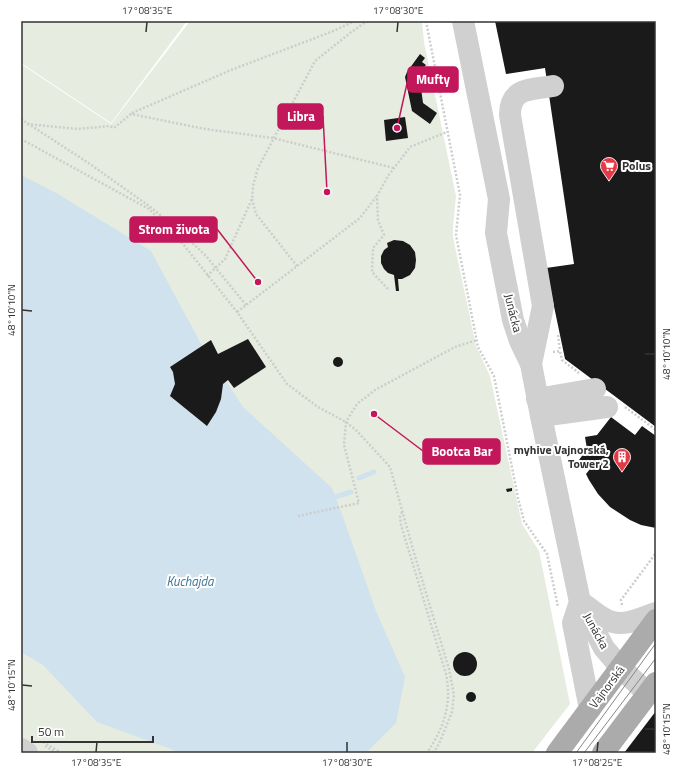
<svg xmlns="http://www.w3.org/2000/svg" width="677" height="774" viewBox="0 0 677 774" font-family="'Titillium Web',sans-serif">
	<rect width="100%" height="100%" fill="#fff"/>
	<g fill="#e6ecdf">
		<polygon points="21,21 187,21 111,123 21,63"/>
		<polygon points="190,21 422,21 424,42 456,196 453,227 453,237 476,346 490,376 522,524 539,551 570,704 532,753 21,753 21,64 111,124"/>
	</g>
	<polygon fill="#cfe2ee" points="21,175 58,194 151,251 200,342 243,407 332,488 343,517 376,611 405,677 396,723 366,753 177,753 171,749 97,722 43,665 21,652"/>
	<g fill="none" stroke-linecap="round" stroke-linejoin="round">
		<g stroke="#cfe2ee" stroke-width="5">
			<polyline points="359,478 374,472"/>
			<polyline points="335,497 351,492"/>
		</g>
	</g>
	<g fill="#1a1a1a">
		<polygon points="495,21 656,21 656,427 565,359 546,268 574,264 545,68 506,74"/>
		<polygon points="420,54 425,58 422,62 426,65 419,73 423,103 437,113 430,124 412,111 405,77 407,72"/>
		<polygon points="405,117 408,138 386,141 384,120"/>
		<polygon points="394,240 403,241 410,245 415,252 416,260 415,268 410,275 402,279 398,279 399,291 396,291 394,275 388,273 384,269 381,263 381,256 384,250 388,247 387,243"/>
		<polygon points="248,339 266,367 234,388 228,380 223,384 221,399 216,412 207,426 170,396 175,384 173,372 170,367 211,340 218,354"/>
		<circle cx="338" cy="362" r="5"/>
		<polygon points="611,417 635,435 642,426 656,436 656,528 641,525 630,520 610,507 598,494 589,480 586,474 590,469 579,460 587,449 585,437 597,435"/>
		<polygon points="512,488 512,491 507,492 506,489"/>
		<circle cx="465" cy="664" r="12"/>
		<circle cx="471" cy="697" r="5"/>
		<polygon points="656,711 656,751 655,753 624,753"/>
	</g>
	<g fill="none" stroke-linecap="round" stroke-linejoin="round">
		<g stroke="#cdcdcd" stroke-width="2.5" stroke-dasharray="2 2" stroke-linecap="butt">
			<polyline points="426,21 460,195 456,235 478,347 494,376 518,498 524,521 547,554 558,607"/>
			<polyline points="132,113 231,70 331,32 355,21"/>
			<polyline points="21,119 90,164 149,206 179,230 206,256 246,305"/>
			<polyline points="27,124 78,129 110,126 114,128 131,114 205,129 273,138 394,168"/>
			<polyline points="21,139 149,209 179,239 237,312 287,384 318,407 346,422 357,431 390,467 414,553 449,669 454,695 452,712 439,744 433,753"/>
			<polyline points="252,199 256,214 297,266"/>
			<polyline points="173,225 181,217"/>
			<polyline points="207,276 225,259 252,199 253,186 258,168 315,61 350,33 367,21"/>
			<polyline points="388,289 372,272 373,248 384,235 378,220 377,196 388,176 410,147 447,132"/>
			<polyline points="237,312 360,218 376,197"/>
			<polyline points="558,335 560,351"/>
			<polyline points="553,352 560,351 562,360 579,373"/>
			<polyline points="625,407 656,430"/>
			<path d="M402,512L400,517L401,525L446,674C452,705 444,727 427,753"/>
			<polyline points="298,516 359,503 344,445 346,422 357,404 375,390 455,347 477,340"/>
			<polyline points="622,605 621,600 656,553"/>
			<polyline points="43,742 62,753"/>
			<polyline points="45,746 57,753"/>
		</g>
		<g stroke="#d0d0d0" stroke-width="22">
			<polyline points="463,21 499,199 496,233 513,320 520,341 531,364 541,416 580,602 604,648 621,668 648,694"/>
			<path d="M531,364L543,306L510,115C510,87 531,90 553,86"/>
			<polyline points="537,399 595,389"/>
			<polyline points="541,416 607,407"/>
			<polyline points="580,602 573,623 590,709"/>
			<path d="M581,602C589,608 598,616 607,620C623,628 641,618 656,613"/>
			<polyline points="21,749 27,753"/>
		</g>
		<g stroke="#ababab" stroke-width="22">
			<polyline points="557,753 656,620"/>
			<polyline points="603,753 656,683"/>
		</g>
		<g stroke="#888" stroke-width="1">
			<polyline points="576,753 656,643"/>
			<polyline points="584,753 656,658"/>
		</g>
	</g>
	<path fill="none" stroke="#333" stroke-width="1.5" d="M146,32L147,22M397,32L398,22M22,310L32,311M645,354H655M22,685L32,686M645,729H655M96,752L97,742M347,752V742M597,752L598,742"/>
	<defs>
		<symbol id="supermarket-pin" viewBox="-11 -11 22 30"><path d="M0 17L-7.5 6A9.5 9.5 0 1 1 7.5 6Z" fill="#e63946" stroke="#fff"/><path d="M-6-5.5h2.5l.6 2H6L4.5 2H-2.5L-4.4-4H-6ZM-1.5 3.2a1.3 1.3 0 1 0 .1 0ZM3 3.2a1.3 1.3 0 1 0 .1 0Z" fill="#fff"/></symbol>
		<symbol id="building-pin" viewBox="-11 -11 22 30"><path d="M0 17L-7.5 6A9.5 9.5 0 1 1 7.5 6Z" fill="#e63946" stroke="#fff"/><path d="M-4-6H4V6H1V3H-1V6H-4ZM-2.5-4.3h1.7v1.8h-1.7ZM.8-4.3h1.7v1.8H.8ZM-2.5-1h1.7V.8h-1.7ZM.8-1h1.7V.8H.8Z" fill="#fff"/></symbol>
	</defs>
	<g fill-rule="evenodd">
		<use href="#supermarket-pin" x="599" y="156" width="20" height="27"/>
		<use href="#building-pin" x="612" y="447" width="20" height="27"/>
	</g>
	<g text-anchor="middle" stroke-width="4" stroke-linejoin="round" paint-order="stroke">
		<g font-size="12" font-weight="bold" fill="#333" stroke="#fff" text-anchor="start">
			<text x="622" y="170">Polus</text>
			<text x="609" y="454" text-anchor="end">myhive Vajnorská,<tspan x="609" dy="14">Tower 2</tspan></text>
		</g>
		<g font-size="12" fill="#333" stroke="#fff">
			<text transform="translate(513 313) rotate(76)" y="4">Junácka</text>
			<text transform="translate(596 631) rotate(61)" y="4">Junácka</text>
			<text transform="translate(607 687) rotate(-53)" y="4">Vajnorská</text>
		</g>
		<g font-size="13" font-style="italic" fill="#3f7597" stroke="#fff">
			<text x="190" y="586">Kuchajda</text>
		</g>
	</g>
	<path fill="none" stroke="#c2185b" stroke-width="1.5" d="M397 128L408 79M327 192L323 116M258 282L217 229M374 414L423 451"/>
	<g fill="#c2185b" stroke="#fff" stroke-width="1.5">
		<circle cx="397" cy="128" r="4"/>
		<circle cx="327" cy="192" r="4"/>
		<circle cx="258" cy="282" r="4"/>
		<circle cx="374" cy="414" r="4"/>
	</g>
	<g fill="#c2185b" stroke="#c2185b" stroke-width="1.5">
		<rect x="408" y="67" width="50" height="25" rx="4"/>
		<rect x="278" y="104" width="45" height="25" rx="4"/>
		<rect x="130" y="217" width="87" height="25" rx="4"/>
		<rect x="423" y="439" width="77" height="25" rx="4"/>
	</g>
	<g font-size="13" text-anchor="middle" font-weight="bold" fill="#fff">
		<text x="433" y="84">Mufty</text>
		<text x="301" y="121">Libra</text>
		<text x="174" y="234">Strom života</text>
		<text x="462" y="456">Bootca Bar</text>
	</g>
	<rect width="677" height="774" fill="none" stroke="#ffffff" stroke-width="44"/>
	<path d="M32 736v6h121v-6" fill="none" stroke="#333333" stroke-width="2"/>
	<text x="38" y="736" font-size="12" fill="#333333" stroke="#ffffff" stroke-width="3" paint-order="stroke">50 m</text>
	<rect x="22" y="22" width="633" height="730" fill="none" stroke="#333" stroke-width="1.5"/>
	<g font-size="10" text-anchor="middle" fill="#333">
		<text x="147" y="14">17°08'35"E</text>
		<text x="398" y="14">17°08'30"E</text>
		<text transform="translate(11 310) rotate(-90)" y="4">48°10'10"N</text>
		<text transform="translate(666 354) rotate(-90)" y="4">48°10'10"N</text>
		<text transform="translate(11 685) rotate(-90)" y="4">48°10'15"N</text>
		<text transform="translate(666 729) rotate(-90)" y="4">48°10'15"N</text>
		<text x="96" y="766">17°08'35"E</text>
		<text x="347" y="766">17°08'30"E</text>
		<text x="597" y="766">17°08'25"E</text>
	</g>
</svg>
